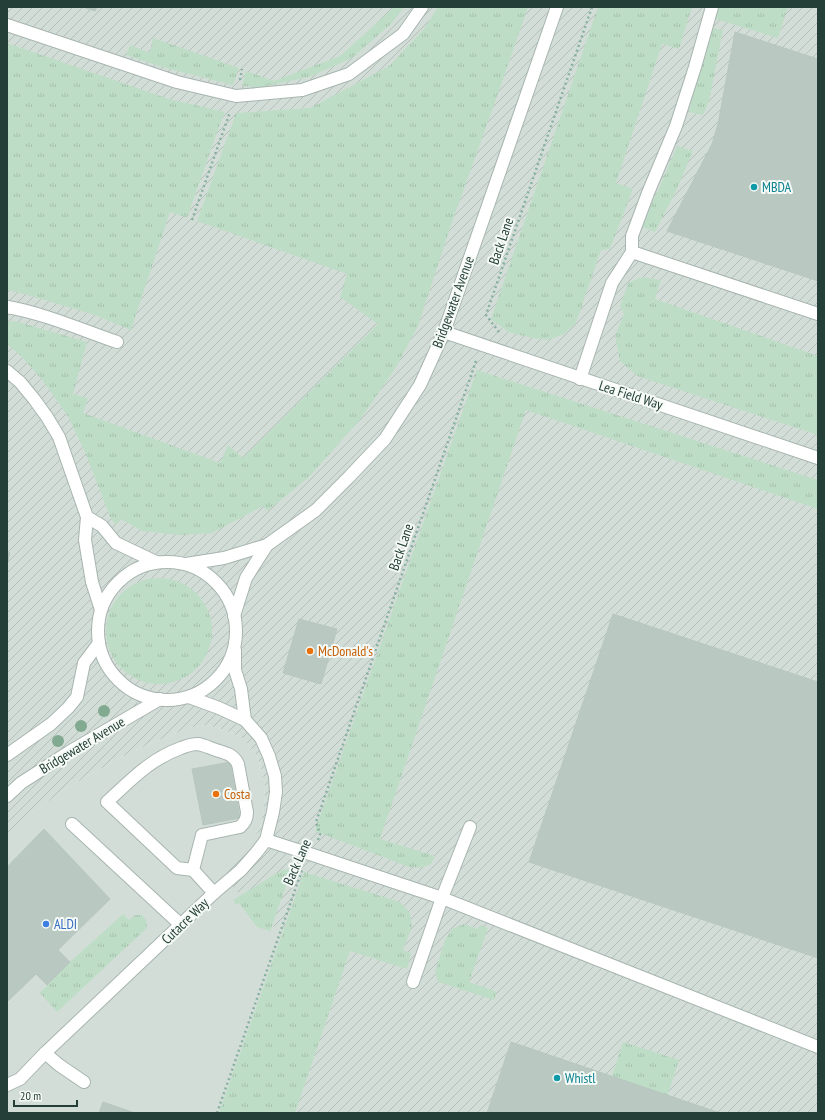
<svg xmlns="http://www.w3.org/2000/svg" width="825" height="1120" viewBox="0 0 825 1120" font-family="'PT Sans Narrow',sans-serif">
	<defs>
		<pattern id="industrial-furrows" width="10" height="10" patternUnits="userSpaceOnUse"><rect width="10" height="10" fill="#d3ddd8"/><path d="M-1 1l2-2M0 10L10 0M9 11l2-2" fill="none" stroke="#b5bfba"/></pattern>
		<pattern id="grass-tufts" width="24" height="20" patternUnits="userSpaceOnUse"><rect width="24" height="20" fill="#beddc6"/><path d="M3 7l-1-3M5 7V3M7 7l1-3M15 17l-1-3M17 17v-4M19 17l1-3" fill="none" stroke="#a3bfab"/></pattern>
	</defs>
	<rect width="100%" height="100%" fill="#e4ede9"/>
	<polygon fill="#d3ddd8" points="207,725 225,730 244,739 257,756 265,782 264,806 260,829 243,851 222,872 287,931 221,1113 7,1113 7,835 20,822 68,787 131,752 188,728"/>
	<polygon fill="url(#industrial-furrows)" points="7,7 818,7 818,1113 221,1113 287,931 263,923 221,872 243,851 260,829 264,806 265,782 257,756 244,739 225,730 207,725 188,728 131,752 68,787 20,822 7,835"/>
	<g fill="url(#grass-tufts)">
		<polygon points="393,7 404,7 391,24 352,58 309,77 261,87 242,86 246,71 274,81 340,56 391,10"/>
		<polygon points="438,7 528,7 494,105 452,222 418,326 395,369 359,421 308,478 267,511 263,506 212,533 180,535 142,531 121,519 116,525 111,519 85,452 67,415 43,381 22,357 7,344 7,322 15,321 87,342 73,394 88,398 83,413 220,463 228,445 243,458 378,324 340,297 347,274 197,221 236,113 310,108 389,66 423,30"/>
		<polygon points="598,7 692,7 679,49 662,44 616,183 633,189 610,249 601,250 576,323 564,334 548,340 532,338 508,332 491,319"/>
		<polygon points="716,7 788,7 778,38 712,18"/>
		<polygon points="709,27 723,30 709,101 703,115 689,112"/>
		<polygon points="153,38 239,68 233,85 162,67 126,55 130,45 150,53"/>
		<polygon points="7,43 169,99 225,112 219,127 187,218 170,212 131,330 95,315 24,294 7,290"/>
		<polygon points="677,146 693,151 675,193 655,232 640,226 658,191"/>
		<polygon points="642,277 661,280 655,299 818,356 818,435 637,376 620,361 615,336 624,314 620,306 628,283"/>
		<polygon points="477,370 818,480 818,509 526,410 380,839 435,856 431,864 421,868 409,867 315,831"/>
		<circle cx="159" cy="631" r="53"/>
		<polygon points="292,869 270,931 257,927 239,903 236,905 233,900 282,870"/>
		<polygon points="304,872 400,902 410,913 412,926 403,950 411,953 407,969 350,951 295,1113 219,1113"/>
		<polygon points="123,914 129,920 135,915 142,915 146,920 147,928 57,1012 40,993 70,962"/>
		<polygon points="464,924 478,929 480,925 488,928 469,982 497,992 494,1000 438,982 435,972 445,940 452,929"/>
		<polygon points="623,1042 679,1060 666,1100 610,1082"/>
	</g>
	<g fill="#bac8c2" stroke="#b7c7c0">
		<polygon points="83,7 97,7 95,11"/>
		<polygon points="735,32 818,59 818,281 667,231 712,144 718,124"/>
		<polygon points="7,552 10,553 7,565"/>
		<polygon points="613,614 818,682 818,958 529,862"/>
		<polygon points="299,619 337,629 321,684 283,673"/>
		<polygon points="230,762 240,818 203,825 192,769"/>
		<polygon points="44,829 110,899 58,950 70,962 47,985 36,974 7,1002 7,867"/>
		<polygon points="511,1042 720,1113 487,1113"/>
		<polygon points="103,1102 135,1113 99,1113"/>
	</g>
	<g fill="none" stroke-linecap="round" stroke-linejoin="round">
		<defs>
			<g id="minor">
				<polyline points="7,25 177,82 236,96 302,90 349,74 403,34 422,7"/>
				<polyline points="632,252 818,314"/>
				<path d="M7,308L8,307C46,314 82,330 117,342"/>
				<polyline points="444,332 818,458"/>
				<polyline points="7,371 20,382 34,399 47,417 59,437 87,517 85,540 92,582 101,610"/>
				<polyline points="580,379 612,283 632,252 632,236 648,193 676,126 695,67 712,7"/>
				<polyline points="87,517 102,526 116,543 156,562"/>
				<circle cx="167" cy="631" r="69"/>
				<polyline points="186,564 224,558 267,545 316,510 349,477 385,439 420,385 444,332 557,7"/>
				<polyline points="234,616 246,578 267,545"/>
				<polyline points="235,650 235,670 241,689 245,720"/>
				<polyline points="7,755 51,724 68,708 77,697 84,663 99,643"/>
				<polyline points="7,796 21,783 69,752 160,699"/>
				<polyline points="72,824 181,925"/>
				<polyline points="266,840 313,855 442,898 818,1047"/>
				<path d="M193,870L202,835L240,827C245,822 247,819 247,812L238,764C233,754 226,753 216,750C210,748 204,745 198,744C192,744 186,746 181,748C150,759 130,781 107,802L177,868L193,870L214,893"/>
				<polyline points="413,982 442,898 470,827"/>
				<polyline points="45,1053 59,1065 84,1082"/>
				<polyline points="7,1085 20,1079 45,1053 214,893 241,870 256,853 266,840 273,812 276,792 275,776 269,756 261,738 245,720 219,708 189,697"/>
			</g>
		</defs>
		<use href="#minor" stroke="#a7b5b0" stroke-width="14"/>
		<g stroke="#86b0a1" stroke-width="2.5" stroke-dasharray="2 3" stroke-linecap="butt">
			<polyline points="240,80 242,69"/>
			<polyline points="192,220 230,112"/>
			<polyline points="499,332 486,315 592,7"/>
			<polyline points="318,840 320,834 316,822 476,361"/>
			<polyline points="217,1113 302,870 304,869"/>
		</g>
		<use href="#minor" stroke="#fff" stroke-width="12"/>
	</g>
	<g fill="#81aa90">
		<circle cx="104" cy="711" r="6"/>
		<circle cx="81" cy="726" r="6"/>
		<circle cx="58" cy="741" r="6"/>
	</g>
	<g fill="#0f9aa8" stroke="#f5faf7" stroke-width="1.5">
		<circle cx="754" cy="187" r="4"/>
		<circle cx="557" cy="1078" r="4"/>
	</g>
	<g fill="#e8710a" stroke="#f5faf7" stroke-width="1.5">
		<circle cx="310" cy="651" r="4"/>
		<circle cx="216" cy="794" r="4"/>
	</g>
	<circle fill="#3f7fe0" stroke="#f5faf7" stroke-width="1.5" cx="46" cy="924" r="4"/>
	<g text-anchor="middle" stroke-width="4" stroke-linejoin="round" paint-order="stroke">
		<g font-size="14" fill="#0d838f" stroke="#f5faf7" text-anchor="start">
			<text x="762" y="192">MBDA</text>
			<text x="565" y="1083">Whistl</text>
		</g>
		<g font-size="14" fill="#243f37" stroke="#f5faf7">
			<text transform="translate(501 241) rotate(-71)" y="5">Back Lane</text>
			<text transform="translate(453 302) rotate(-70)" y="5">Bridgewater Avenue</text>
			<text transform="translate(631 395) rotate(18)" y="5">Lea Field Way</text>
			<text transform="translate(401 547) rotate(-71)" y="5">Back Lane</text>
			<text transform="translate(82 745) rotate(-31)" y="5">Bridgewater Avenue</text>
			<text transform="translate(297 862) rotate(-66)" y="5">Back Lane</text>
			<text transform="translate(185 921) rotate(-44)" y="5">Cutacre Way</text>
		</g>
		<g font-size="14" fill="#c56008" stroke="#f5faf7" text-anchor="start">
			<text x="318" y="656">McDonald's</text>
			<text x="224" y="799">Costa</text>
		</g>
		<g font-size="14" fill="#366cbe" stroke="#f5faf7" text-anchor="start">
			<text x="54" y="929">ALDI</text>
		</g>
	</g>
	<rect width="825" height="1120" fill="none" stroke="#243f37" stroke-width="16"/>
	<path d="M14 1100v6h63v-6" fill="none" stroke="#243f37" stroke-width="2"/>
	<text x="20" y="1100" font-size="12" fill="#243f37" stroke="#f5faf7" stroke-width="3" paint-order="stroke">20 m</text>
</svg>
